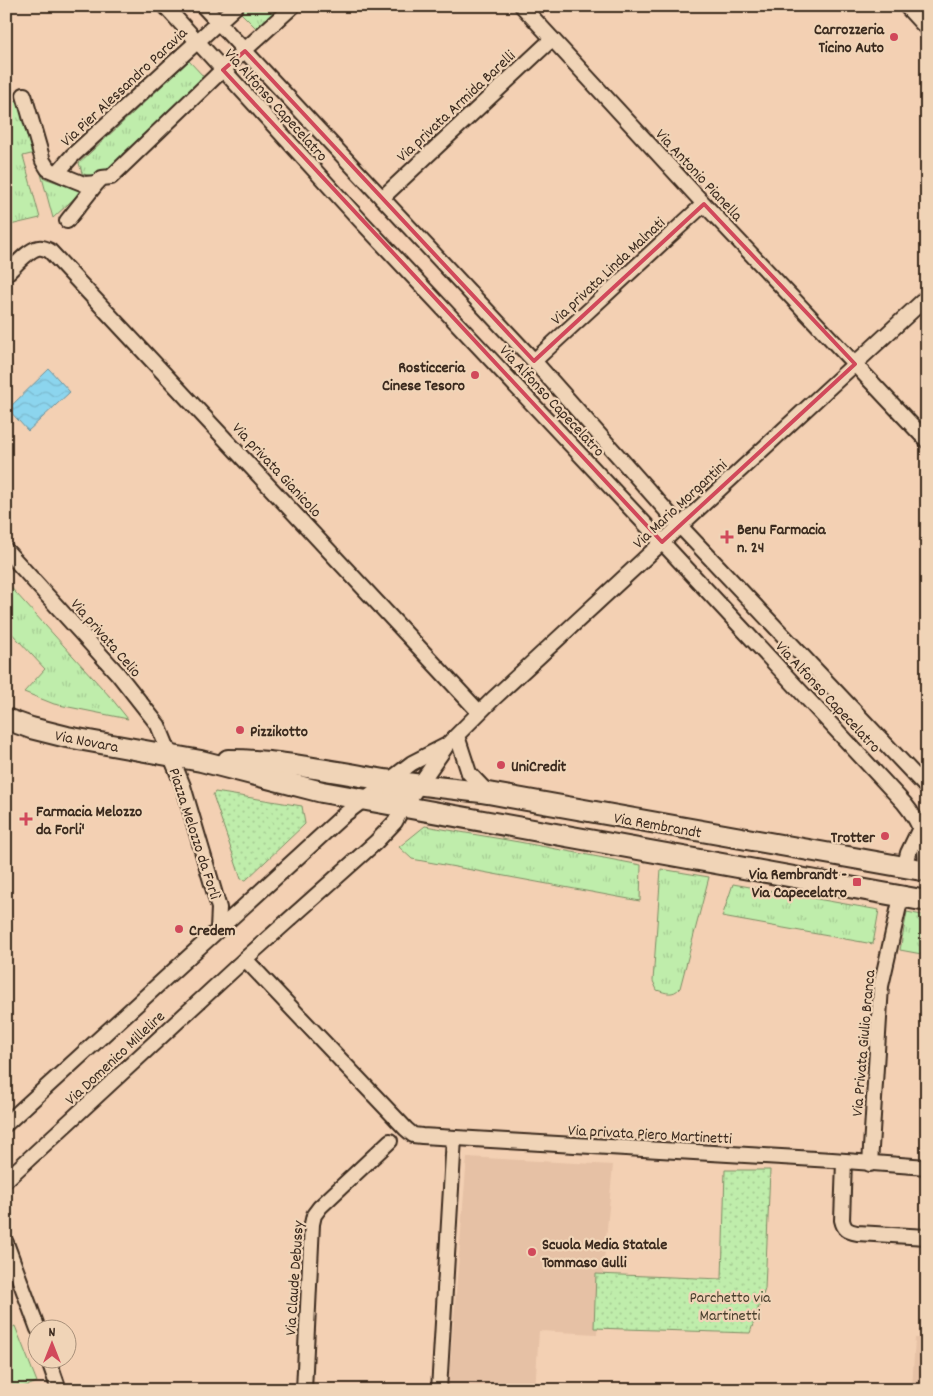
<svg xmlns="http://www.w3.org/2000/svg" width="933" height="1396" viewBox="0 0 933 1396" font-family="Dekko,sans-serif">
	<defs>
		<pattern id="grass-tufts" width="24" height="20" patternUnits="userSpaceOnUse" patternTransform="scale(1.25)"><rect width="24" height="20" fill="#bfedab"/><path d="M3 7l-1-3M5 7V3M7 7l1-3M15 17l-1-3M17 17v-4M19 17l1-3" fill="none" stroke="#a5cb93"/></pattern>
		<pattern id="park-dots" width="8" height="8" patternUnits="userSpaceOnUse" patternTransform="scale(1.25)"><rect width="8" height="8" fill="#bfedab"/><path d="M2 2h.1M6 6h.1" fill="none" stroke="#a5cb93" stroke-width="1.8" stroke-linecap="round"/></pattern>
		<pattern id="water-waves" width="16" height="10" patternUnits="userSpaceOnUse" patternTransform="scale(1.25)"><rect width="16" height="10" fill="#8cd5ee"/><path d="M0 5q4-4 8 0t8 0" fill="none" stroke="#7ab7cc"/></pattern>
	</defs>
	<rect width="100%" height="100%" fill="#f3d0b3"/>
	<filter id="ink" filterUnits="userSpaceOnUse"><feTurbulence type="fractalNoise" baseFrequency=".02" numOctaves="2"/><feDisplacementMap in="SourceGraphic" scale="10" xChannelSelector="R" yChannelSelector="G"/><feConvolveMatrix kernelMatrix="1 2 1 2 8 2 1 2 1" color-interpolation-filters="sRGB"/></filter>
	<g filter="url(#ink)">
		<g fill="#e6c1a5">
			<polygon points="467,1157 613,1165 597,1334 539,1331 535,1390 448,1390"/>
			<polygon points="915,1338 927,1338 927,1390 912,1390"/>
		</g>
		<g fill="url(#grass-tufts)" stroke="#7d8c64">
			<polygon points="248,6 282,6 257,29 241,13"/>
			<path d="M189,61L205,78L122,154C121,157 120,163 117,166C109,175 93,179 82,173L79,163Z"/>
			<polygon points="21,99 35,153 23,156 40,218 6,226 6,103"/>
			<polygon points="40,170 43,177 47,179 82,191 53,218"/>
			<polygon points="6,582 112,699 128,719 54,704 24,692 45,669 6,627"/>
			<polygon points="425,826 519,842 641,865 640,901 412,859 399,847"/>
			<path d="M661,869L709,877L680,988C673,996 666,993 657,990L653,981Z"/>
			<polygon points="733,884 879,910 873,944 722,917"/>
			<polygon points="907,912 927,916 927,955 900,950"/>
		</g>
		<g fill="url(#park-dots)" stroke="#7d8c64">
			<polygon points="215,792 302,806 305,824 246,880 241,879 213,795"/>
			<polygon points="725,1170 770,1170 765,1289 750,1333 594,1328 596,1274 722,1279"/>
		</g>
		<polygon fill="#bfedab" stroke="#7d8c64" points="15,1326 37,1382 16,1390 6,1390 6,1330"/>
		<polygon fill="url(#water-waves)" stroke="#6c919b" points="49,369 70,392 28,431 8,409"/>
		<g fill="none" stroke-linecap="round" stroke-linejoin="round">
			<defs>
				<g id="street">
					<path d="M165,6L360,220L662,542L904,803C924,827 926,842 926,871"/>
					<polyline points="203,6 534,361 680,526 927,788"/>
					<polyline points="522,6 704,204 927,441"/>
					<polyline points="906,6 927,29"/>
					<polyline points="24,95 43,161 48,169 69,178 84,184 97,183"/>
					<polyline points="58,172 72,156 236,6"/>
					<polyline points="382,198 552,39"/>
					<polyline points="67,221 97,183 102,178 111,177 215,77 293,6"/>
					<path d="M6,274C14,267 28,250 38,248C43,247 46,249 50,251L479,712"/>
					<polyline points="534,361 704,204"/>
					<polyline points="6,550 118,674 158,725 183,786 219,908 218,929"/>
					<polyline points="457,736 469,773 488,793"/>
					<polyline points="370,798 415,787"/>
					<polyline points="904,868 908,853 920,828"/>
					<polyline points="245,959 406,1129 413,1135 422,1136 832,1160 927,1167"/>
					<polyline points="6,1124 345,814 412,763 447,745 493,699 927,297"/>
					<path d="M844,1161L842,1220C844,1229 847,1231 857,1233L927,1237"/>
					<polyline points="870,1164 881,986 901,897"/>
					<polyline points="6,1180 245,959 376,842 395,822 403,807 415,791 445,748"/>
					<polyline points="6,1243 38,1329"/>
					<polyline points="48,1358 59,1390"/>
					<polyline points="304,1390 312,1224 314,1215 320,1207 390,1141"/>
					<polyline points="439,1390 454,1138"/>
				</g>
				<g id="secondary">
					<polyline points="6,719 31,728 67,737 201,761 322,792 927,901"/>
					<path d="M228,760C275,760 321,769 367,777C407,784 448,788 488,793L927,871"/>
				</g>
			</defs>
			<use href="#street" stroke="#3b2a1e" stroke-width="18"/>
			<use href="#secondary" stroke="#3b2a1e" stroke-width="24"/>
			<use href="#street" stroke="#f0d4b7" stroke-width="14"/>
			<use href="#secondary" stroke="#f0d4b7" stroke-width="20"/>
		</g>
	</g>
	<path fill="none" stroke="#d1495b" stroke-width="4" stroke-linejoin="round" d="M245,51L534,361L704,204L855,364L662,542L223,70Z"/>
	<g fill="#d1495b" stroke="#f0d4b7" stroke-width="2">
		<circle cx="894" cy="37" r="5"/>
		<circle cx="475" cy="375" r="5"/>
		<path d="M724.5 529.5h5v5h5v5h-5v5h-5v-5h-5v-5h5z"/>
		<circle cx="240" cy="730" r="5"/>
		<circle cx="501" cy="765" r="5"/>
		<path d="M23.5 811.5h5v5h5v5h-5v5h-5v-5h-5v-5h5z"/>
		<circle cx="885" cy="836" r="5"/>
		<rect x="852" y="877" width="10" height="10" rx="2.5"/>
		<circle cx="179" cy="929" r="5"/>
		<circle cx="532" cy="1252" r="5"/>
	</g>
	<g text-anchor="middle" stroke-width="4.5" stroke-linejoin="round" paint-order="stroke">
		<g font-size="16" font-weight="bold" fill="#3b2a1e" stroke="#f0d4b7" text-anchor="start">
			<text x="884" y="34" text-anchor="end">Carrozzeria<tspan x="884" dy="18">Ticino Auto</tspan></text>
			<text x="465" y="372" text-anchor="end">Rosticceria<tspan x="465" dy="18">Cinese Tesoro</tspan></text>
			<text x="737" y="534">Benu Farmacia<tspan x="737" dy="18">n. 24</tspan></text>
			<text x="250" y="736">Pizzikotto</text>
			<text x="511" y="771">UniCredit</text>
			<text x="36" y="816">Farmacia Melozzo<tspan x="36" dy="18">da Forli'</tspan></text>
			<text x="875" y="842" text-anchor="end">Trotter</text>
			<text x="847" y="879" text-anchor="end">Via Rembrandt -<tspan x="847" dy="18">Via Capecelatro</tspan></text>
			<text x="189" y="935">Credem</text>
			<text x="542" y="1249">Scuola Media Statale<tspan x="542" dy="18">Tommaso Gulli</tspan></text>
		</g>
		<g font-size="16" fill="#3b2a1e" stroke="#f0d4b7">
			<text transform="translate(123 86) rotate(-43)" y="6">Via Pier Alessandro Paravia</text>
			<text transform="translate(277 104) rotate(48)" y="6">Via Alfonso Capecelatro</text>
			<text transform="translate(455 105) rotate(-43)" y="6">Via privata Armida Barelli</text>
			<text transform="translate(700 174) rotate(47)" y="6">Via Antonio Pianella</text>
			<text transform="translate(607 270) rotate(-43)" y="6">Via privata Linda Malnati</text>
			<text transform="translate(553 400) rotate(47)" y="6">Via Alfonso Capecelatro</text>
			<text transform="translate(278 469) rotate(47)" y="6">Via privata Gianicolo</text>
			<text transform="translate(679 503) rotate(-43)" y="6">Via Mario Morgantini</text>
			<text transform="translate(107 637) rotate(49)" y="6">Via privata Celio</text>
			<text transform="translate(829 696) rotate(47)" y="6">Via Alfonso Capecelatro</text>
			<text transform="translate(87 740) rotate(11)" y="6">Via Novara</text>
			<text transform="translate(658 824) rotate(10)" y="6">Via Rembrandt</text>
			<text transform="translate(196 833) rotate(72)" y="6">Piazza Melozzo da Forlì</text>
			<text transform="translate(862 1043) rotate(-85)" y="6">Via Privata Giulio Branca</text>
			<text transform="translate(114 1057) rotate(-43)" y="6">Via Domenico Millelire</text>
			<text transform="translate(650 1133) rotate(3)" y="6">Via privata Piero Martinetti</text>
			<text transform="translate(293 1278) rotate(-86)" y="6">Via Claude Debussy</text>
		</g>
		<g font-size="16" fill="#483e2c" stroke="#f0d4b7">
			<text x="730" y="1302">Parchetto via<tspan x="730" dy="18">Martinetti</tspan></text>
		</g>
	</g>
	<rect width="933" height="1396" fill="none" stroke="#f0d4b7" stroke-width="25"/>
	<rect x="12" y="12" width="908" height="1371" fill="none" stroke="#3b2a1e" stroke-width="2" filter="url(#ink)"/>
	<g transform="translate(52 1344)"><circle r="24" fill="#f0d4b7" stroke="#a8907a"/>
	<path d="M0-4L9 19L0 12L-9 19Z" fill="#d1495b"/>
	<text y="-8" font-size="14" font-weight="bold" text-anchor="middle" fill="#3b2a1e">N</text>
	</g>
</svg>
